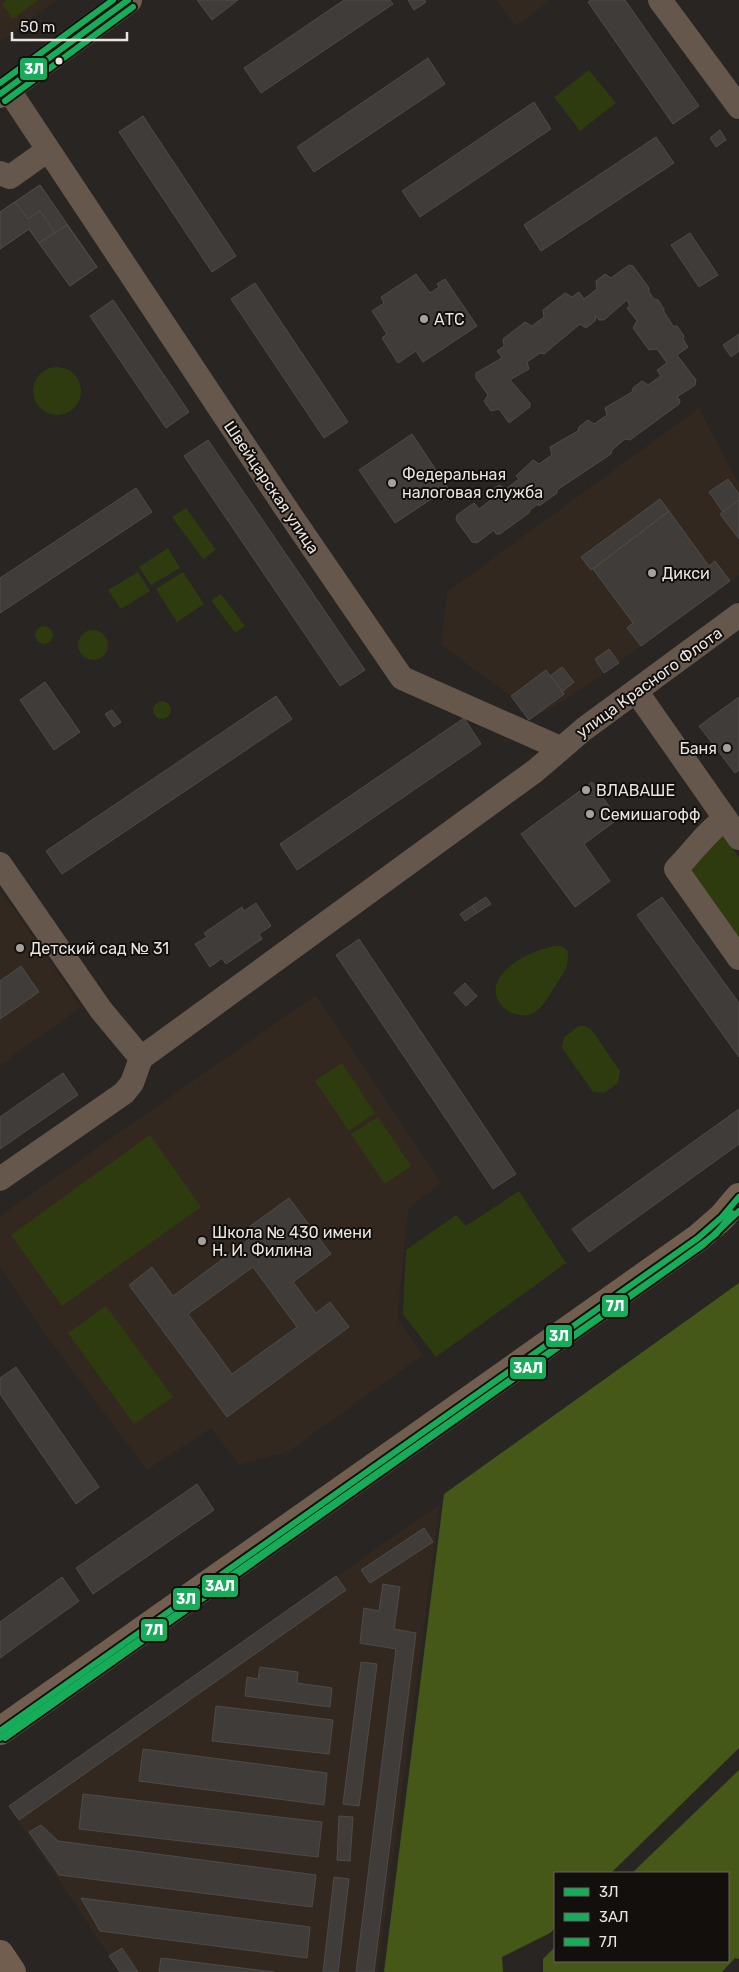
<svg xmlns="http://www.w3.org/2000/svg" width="739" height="1972" viewBox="0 0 739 1972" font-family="Rubik,sans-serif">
	<rect width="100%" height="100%" fill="#282522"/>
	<g fill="#33281f">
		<polygon points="0,0 57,0 0,42"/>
		<polygon points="496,0 551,0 516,26"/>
		<polygon points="699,408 739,484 739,575 572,696 529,720 511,696 441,645 447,592"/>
		<polygon points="0,889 81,1007 0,1065"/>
		<polygon points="316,995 441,1183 408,1209 397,1318 423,1355 289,1451 239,1465 211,1428 147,1470 43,1331 0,1267 0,1216"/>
		<polygon points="440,1504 378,1972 120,1972 9,1806"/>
	</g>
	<g fill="#2e3b0e">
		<polygon points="7,0 38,0 13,19 2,4"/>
		<polygon points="589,70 616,103 580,131 554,97"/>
		<circle cx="57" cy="391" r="24"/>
		<polygon points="186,508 216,550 203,559 172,517"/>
		<polygon points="168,548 180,568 151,585 139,567"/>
		<polygon points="138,572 150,591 121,609 108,590"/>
		<polygon points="183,572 204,604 177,622 156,589"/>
		<polygon points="221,594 245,626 235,633 211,600"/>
		<circle cx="44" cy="635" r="9"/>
		<circle cx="93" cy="645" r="15"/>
		<circle cx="162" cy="710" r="9"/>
		<polygon points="721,833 739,857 739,945 687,871"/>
		<path d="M554,946H561L567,950C571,967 562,974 554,988C549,996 543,1007 535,1012C518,1023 492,1006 496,986C501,964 535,950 554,946Z"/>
		<polygon points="579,1026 585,1026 591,1029 620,1071 618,1083 604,1093 593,1092 562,1048 564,1037"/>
		<polygon points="342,1063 375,1113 349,1131 315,1081"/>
		<polygon points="378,1117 411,1166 385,1184 351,1134"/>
		<polygon points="150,1135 201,1207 62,1306 11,1235"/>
		<polygon points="519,1191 566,1263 436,1357 403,1314 406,1250 456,1215 466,1226"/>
		<polygon points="106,1306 173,1397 134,1424 68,1333"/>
	</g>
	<g fill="#465818">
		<polygon points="739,1283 739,1748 611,1873 555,1873 555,1928 550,1933 502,1957 503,1972 384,1972 444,1494"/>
		<polygon points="739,1770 739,1959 735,1958 722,1972 543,1972 543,1959 555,1947 555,1961 728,1961 728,1873 632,1873"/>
	</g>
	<g fill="#3f3c39" stroke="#4e4b48" fill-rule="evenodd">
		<polygon points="197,0 238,0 212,20"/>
		<polygon points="344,0 390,0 393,4 261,93 244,68"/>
		<polygon points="408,0 424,0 426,2 414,10"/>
		<polygon points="591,0 625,0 699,106 673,124 588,2"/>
		<polygon points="428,58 445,84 314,172 297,147"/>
		<polygon points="534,102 551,129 420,217 402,191"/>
		<polygon points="143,116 236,256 212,272 119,132"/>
		<polygon points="720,130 726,140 716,147 710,138"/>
		<polygon points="656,137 674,163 541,251 524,225"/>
		<polygon points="40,185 61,216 49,224 40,211 28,219 15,202"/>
		<polygon points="40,185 97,267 70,286 29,229 0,249 0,212"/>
		<polygon points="15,202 28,219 40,211 55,233 39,243 29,229 0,249 0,212"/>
		<polygon points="67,225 97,267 70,286 39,243"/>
		<polygon points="690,233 718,275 699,287 671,245"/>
		<polygon points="629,265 633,266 649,288 649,292 654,299 658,300 664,309 664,312 673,326 677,326 684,336 683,339 688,347 677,355 696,380 695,385 677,397 680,400 679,404 630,440 625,439 612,450 611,454 557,490 557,493 539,506 538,504 530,510 529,513 500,534 496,534 494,530 477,543 472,542 456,520 457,515 474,503 479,509 492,499 490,491 499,485 506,489 519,479 516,476 533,460 539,464 552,455 550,447 578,431 579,427 588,420 594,424 607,415 605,408 632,392 633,388 642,381 648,385 661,376 657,370 667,363 657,349 649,350 633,328 637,321 627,308 630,306 627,300 604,320 599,320 596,316 595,321 586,328 580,324 544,354 540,353 527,362 529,369 510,380 530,403 530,407 509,423 499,409 491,411 484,401 488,395 476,378 476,373 502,358 497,351 504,346 503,339 525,322 532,326 544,317 543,310 565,293 572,297 579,292 584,299 597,289 596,281 605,274 611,278"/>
		<polygon points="416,274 430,293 439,287 437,284 445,279 477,326 423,362 416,351 398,363 382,338 387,334 372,311 384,303 381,297"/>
		<polygon points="255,283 348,422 324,438 231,299"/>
		<polygon points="113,300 189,412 166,428 90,316"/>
		<polygon points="739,334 739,351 731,357 723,345"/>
		<polygon points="412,434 448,488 395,523 359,470"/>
		<polygon points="208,440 365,670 340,686 184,456"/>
		<polygon points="728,479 739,494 739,500 723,512 709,492"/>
		<polygon points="136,488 152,512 0,613 0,578"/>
		<polygon points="660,499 669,511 591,570 581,557"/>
		<polygon points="739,500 739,539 720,514"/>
		<polygon points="669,511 709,566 715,561 730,581 641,646 627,628 633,623 593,569"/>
		<polygon points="609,649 619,663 604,673 595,659"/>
		<polygon points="562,667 574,682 562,692 550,676"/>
		<polygon points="546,670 564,694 529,720 511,696"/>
		<polygon points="45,682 80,732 54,750 20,700"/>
		<polygon points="276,696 292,719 62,874 46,851"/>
		<polygon points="739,697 739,770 735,773 699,726"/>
		<polygon points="112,710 121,722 114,727 105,714"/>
		<polygon points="464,718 481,744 297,870 280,844"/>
		<polygon points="592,782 618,819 584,844 610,881 575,907 521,834"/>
		<polygon points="486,897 491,904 477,913 472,906"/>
		<polygon points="662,897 739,1003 739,1057 637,915"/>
		<polygon points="256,903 271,926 259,934 262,939 226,964 222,958 210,967 195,944 207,937 204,933 242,907 244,911"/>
		<polygon points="472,906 477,913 465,921 460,914"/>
		<polygon points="359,939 516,1174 493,1189 336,955"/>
		<polygon points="21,966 39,992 0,1019 0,981"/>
		<polygon points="465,983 477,996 466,1006 454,993"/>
		<polygon points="63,1073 78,1095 0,1149 0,1117"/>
		<polygon points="739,1109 739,1144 589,1252 572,1229"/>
		<path d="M289,1198L331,1254L293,1282L316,1313L330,1302L349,1327L227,1417L129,1285L152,1267L173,1296L251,1238L245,1230ZM253,1267L297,1327L232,1374L188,1314Z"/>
		<polygon points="16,1367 99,1487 76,1504 0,1394 0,1378"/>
		<polygon points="197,1484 214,1510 93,1594 76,1568"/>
		<polygon points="424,1528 433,1542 370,1583 361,1570"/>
		<polygon points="336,1576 346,1590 19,1820 9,1806"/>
		<polygon points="62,1577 79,1601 0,1658 0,1622"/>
		<polygon points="383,1584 400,1587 394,1629 416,1633 374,1972 356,1972 396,1649 360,1643 364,1608 379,1611"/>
		<polygon points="361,1662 377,1664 359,1806 343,1804"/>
		<polygon points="260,1667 298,1672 297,1683 332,1688 330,1707 245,1696 247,1677 258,1679"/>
		<polygon points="216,1706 333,1720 329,1754 212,1741"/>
		<polygon points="143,1749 327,1773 324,1805 139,1781"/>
		<polygon points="83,1794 322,1822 318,1857 79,1829"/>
		<polygon points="339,1816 353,1817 350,1861 337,1860"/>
		<polygon points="41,1825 58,1841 316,1875 312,1907 59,1875 29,1832"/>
		<polygon points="334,1877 349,1879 338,1972 323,1972"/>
		<polygon points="81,1898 310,1927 307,1958 100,1931"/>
		<polygon points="122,1948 138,1972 120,1972 109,1956"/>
		<polygon points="161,1958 274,1972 159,1972"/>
	</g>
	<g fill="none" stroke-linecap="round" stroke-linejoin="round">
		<g stroke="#66574c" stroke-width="24">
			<polyline points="660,0 739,107"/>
			<polyline points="8,89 283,504 402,678 560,748"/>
			<polyline points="0,173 10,177 48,150"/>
			<polyline points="636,691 739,838"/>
			<path d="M725,819C706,832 693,852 676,869L739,958"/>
			<polyline points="0,864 101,1010 141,1058"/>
			<polyline points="0,1179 124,1093 132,1083 141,1058 535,771 584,729 739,615"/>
		</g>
		<g stroke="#715e4f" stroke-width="28">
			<polyline points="0,94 128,0"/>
			<polyline points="0,1731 698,1238 722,1217 739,1197"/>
			<polyline points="0,1954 12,1972"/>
		</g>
		<defs>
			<g id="bus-1">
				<polyline points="0,94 128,0"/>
				<polyline points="0,1731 698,1238 722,1217 739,1197"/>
			</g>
			<g id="bus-2">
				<polyline points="5,101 133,7"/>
				<polyline points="5,1738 703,1245 739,1211"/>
			</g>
			<g id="bus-3">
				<polyline points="0,83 113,0"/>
				<polyline points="0,1738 675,1264 716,1234 732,1213"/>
			</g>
		</defs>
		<use href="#bus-1" stroke="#120f0c" stroke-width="10"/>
		<use href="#bus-2" stroke="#120f0c" stroke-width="10"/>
		<use href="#bus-3" stroke="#120f0c" stroke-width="10"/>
		<use href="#bus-1" stroke="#16ac5a" stroke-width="6"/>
		<use href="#bus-2" stroke="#16ac5a" stroke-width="6"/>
		<use href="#bus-3" stroke="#16ac5a" stroke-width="6"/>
	</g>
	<circle fill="#e9e4e0" stroke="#120f0c" stroke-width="2" cx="59" cy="61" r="4.5"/>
	<g fill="#a5a19e" stroke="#120f0c" stroke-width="2">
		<circle cx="424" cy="319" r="5"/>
		<circle cx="392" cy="483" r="5"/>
		<circle cx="652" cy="573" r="5"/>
		<circle cx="727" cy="748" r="5"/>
		<circle cx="586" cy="790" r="5"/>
		<circle cx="590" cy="814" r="5"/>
		<circle cx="20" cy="948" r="5"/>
		<circle cx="202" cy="1241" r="5"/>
	</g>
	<g text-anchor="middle" stroke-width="4" stroke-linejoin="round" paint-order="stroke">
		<g font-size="16" fill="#e9e4e0" stroke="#120f0c" text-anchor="start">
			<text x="434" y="325">АТС</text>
			<text x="402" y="480">Федеральная<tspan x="402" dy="18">налоговая служба</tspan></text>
			<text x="662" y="579">Дикси</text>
			<text x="717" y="754" text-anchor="end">Баня</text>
			<text x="596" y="796">ВЛАВАШЕ</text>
			<text x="600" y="820">Семишагофф</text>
			<text x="30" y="954">Детский сад № 31</text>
			<text x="212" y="1238">Школа № 430 имени<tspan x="212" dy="18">Н. И. Филина</tspan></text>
		</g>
		<g font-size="16" fill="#e9e4e0" stroke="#120f0c">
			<text transform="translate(272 487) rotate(56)" y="6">Швейцарская улица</text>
			<text transform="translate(649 682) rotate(-36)" y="6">улица Красного Флота</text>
		</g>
	</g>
	<g stroke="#120f0c" stroke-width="2">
		<rect x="19" y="57" width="29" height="24" rx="5" fill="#16ac5a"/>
		<rect x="601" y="1294" width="28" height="24" rx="5" fill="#16ac5a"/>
		<rect x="545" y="1324" width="28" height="24" rx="5" fill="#16ac5a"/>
		<rect x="509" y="1356" width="38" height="24" rx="5" fill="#16ac5a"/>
		<rect x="201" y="1574" width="38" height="24" rx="5" fill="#16ac5a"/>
		<rect x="172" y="1587" width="29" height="24" rx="5" fill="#16ac5a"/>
		<rect x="140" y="1618" width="28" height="24" rx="5" fill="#16ac5a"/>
	</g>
	<g font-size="14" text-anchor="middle" font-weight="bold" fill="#fff">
		<text x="34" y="74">3Л</text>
		<text x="615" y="1311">7Л</text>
		<text x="559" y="1341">3Л</text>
		<text x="528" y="1373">3АЛ</text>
		<text x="220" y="1591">3АЛ</text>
		<text x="186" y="1604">3Л</text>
		<text x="154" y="1635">7Л</text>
	</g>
	<rect x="554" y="1872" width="175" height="90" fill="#120f0c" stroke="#686461"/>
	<rect x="564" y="1888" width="25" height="8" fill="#16ac5a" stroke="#686461"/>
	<text x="599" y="1897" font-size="15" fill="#e9e4e0">3Л</text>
	<rect x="564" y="1913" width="25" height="8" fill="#16ac5a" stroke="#686461"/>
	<text x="599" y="1922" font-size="15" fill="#e9e4e0">3АЛ</text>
	<rect x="564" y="1938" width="25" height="8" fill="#16ac5a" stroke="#686461"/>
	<text x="599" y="1947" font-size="15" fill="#e9e4e0">7Л</text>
	<path d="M12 32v8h115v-8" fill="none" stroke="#e9e4e0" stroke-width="2.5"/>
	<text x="20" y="32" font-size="15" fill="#e9e4e0" stroke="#120f0c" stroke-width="4" paint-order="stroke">50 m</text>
</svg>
